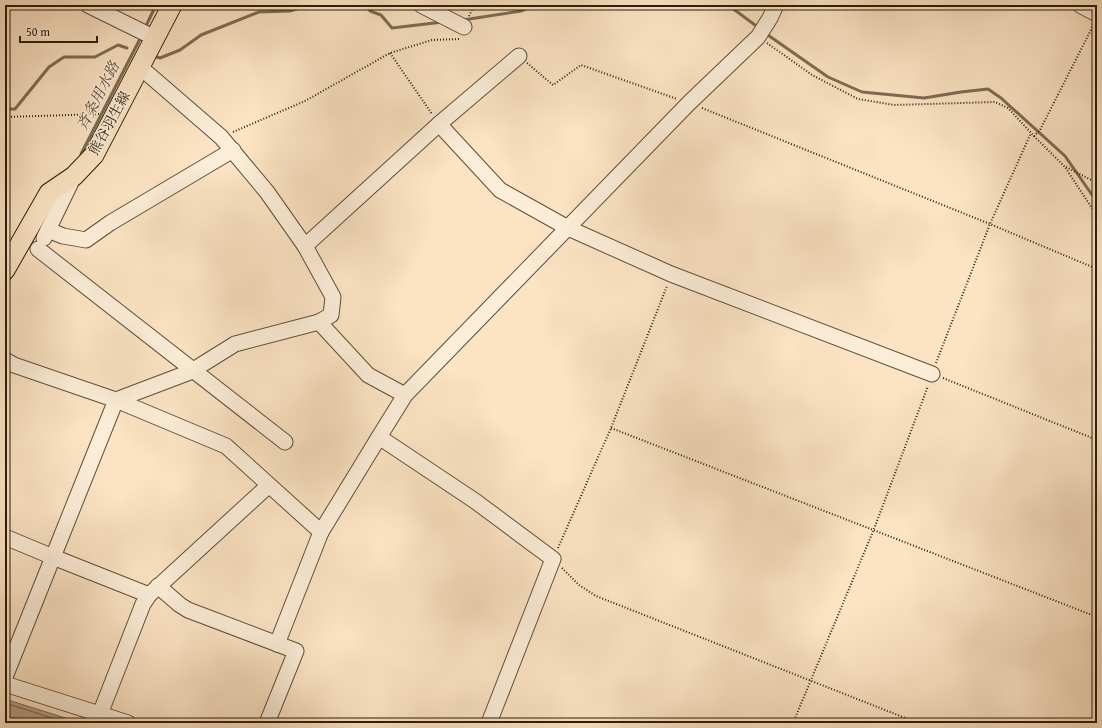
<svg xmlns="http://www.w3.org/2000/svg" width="1102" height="728" viewBox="0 0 1102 728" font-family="'Gentium Book Plus','Noto Serif JP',serif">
	<rect width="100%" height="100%" fill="#fbe3c3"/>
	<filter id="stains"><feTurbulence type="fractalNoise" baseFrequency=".005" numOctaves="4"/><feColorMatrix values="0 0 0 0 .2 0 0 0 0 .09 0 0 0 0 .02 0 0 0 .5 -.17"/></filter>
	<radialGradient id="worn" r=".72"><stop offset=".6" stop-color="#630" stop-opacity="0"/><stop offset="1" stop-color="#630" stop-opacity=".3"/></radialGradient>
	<polygon fill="#b4a084" stroke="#7d6c53" points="5,699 81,723 31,723 5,715"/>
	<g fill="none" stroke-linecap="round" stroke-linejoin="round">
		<polyline stroke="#705e47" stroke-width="1" points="5,703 68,723"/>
		<g stroke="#7d6c53" stroke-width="3">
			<polyline points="366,5 370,11 381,15 392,28 443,22"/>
			<polyline points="728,5 759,28"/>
			<polyline points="463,20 521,11 535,5"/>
			<polyline points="145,28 156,5"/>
			<polyline points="765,33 828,77 862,92 924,98 961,92 988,89 1001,98 1065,156 1097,202"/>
			<polyline points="154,56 160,58 180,50 201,35 259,12 290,11 309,5"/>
			<polyline points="5,109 15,109 49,67 64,57 95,57 118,45 127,48"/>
			<polyline points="81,154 142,35"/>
			<polyline points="5,287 12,275"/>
		</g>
		<defs>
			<g id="minor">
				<polyline points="88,5 155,38"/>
				<polyline points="421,5 464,27"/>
				<polyline points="1080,5 1097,14"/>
				<polyline points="439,124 500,190 568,228 671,274 932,374"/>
				<polyline points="48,230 63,236 86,240 110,223 233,150"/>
				<polyline points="44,238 74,176"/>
				<polyline points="305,246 439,124 519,56"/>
				<polyline points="38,249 285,442"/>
				<polyline points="319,322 368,375 405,395"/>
				<polyline points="5,360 14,365 116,400 226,446 321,532 379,437 475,501 553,559 489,723"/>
				<polyline points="379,437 405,395 689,103 758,37 770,18 776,5"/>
				<polyline points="5,537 53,557 116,400 190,372 235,344 319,322 331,315 333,297 305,246 267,192 221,137 140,67"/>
				<polyline points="158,586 180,605 188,610 296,651 267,723"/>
				<polyline points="277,644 321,532"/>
				<polyline points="5,677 53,557 149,595"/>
				<polyline points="5,684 128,723"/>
				<polyline points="100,714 143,604 149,595 268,486"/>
			</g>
			<polyline id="major" points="5,270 49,193 74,176 94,155 172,5"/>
		</defs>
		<use href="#minor" stroke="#5f4e38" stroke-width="17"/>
		<use href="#major" stroke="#2b1d0a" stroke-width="21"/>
		<g stroke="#2b1d0a" stroke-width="2" stroke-dasharray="1 2" stroke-linecap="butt">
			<polyline points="469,16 474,5"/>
			<polyline points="767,43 812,75 858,99 894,105 995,102 1008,108 1034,136 1040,130 1094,24"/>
			<polyline points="390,53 432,114"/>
			<polyline points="527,63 553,85 581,65 677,99"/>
			<polyline points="702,108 990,224 1097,269"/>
			<polyline points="5,117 101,114"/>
			<polyline points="233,132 305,101 390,53 432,40 460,39"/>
			<polyline points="1034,136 1065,167 1097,216"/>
			<polyline points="1066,167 1097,183"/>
			<polyline points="936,363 990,224 1031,133"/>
			<polyline points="943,378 1097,440"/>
			<polyline points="611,428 1097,617"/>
			<polyline points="558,548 611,428 667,286"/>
			<polyline points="562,568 579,585 596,596 918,723"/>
			<polyline points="793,723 874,529 928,386"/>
		</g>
		<use href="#minor" stroke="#fcedd8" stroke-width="15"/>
		<use href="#major" stroke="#fbe3c3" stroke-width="19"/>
	</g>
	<g text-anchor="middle" stroke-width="3" stroke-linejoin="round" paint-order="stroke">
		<g font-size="14" fill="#2b1d0a" stroke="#fcedd8">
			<text transform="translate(109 123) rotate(-61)" y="5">熊谷羽生線</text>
		</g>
		<g font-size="15" font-style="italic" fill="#62513b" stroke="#fcedd8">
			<text transform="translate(98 96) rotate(-63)" y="5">斉条用水路</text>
		</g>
	</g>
	<rect width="1102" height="728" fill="none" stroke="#fbe3c3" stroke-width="20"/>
	<rect x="6" y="6" width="1090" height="716" fill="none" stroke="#2b1d0a" stroke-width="2"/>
	<rect x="10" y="10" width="1082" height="708" fill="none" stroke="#2b1d0a"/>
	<path d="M20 36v6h77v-6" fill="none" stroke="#2b1d0a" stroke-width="2"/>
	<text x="26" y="36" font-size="12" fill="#2b1d0a" stroke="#fcedd8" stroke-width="3" paint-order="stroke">50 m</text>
	<rect width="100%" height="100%" filter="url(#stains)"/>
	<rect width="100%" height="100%" fill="url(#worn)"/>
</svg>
